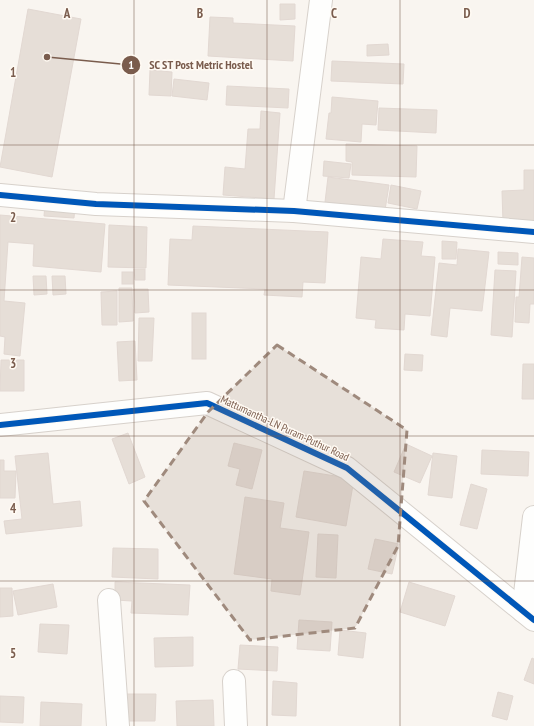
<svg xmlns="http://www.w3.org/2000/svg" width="534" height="726" viewBox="0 0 534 726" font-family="'PT Sans Narrow',sans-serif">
	<rect width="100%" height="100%" fill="#f9f5f0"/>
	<g fill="#e6ded7" stroke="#e2d8d2">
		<polygon points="280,4 295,4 295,19 280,20"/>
		<polygon points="28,9 81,19 52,177 0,167"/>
		<polygon points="210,17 233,18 233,23 295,26 293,61 208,56"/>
		<polygon points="388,44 389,55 367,56 367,45"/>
		<polygon points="332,61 404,64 403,84 331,81"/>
		<polygon points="150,70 172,72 171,96 149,95"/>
		<polygon points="174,79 209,83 207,100 172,96"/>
		<polygon points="227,86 289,89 288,108 226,105"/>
		<polygon points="332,97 378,101 376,125 362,124 361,142 326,139 329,113 331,113"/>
		<polygon points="379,108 437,110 436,133 378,130"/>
		<polygon points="261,111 280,113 274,199 223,195 225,167 245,169 248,129 260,129"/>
		<polygon points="346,144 417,146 416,177 352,175 352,162 346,161"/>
		<polygon points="324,161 351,164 349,178 323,176"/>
		<polygon points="524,170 534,170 534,222 503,223 502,191 524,190"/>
		<polygon points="328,177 389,185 385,210 325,202"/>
		<polygon points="391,185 421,191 417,209 388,203"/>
		<polygon points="45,205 75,206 74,218 44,216"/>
		<polygon points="0,215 105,224 101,272 33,266 34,244 8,242 4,301 25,303 20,356 4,354 5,337 0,336"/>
		<polygon points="109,225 147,227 146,268 108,267"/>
		<polygon points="193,226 328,232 325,283 303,282 302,297 264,295 265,289 168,285 170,239 192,240"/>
		<polygon points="383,239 423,242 421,256 435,257 430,316 405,314 404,330 375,328 376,320 356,318 361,257 381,259"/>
		<polygon points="442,241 457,242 456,259 442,259"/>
		<polygon points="458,249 489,252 482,311 450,308 447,337 431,335 439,263 457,265"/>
		<polygon points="498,252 518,253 518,265 498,264"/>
		<polygon points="522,257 534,258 534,304 530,304 529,323 515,322 516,297 519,297"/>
		<polygon points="134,269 145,269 145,280 135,280"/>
		<polygon points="495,270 516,271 512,337 491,335"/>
		<rect x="122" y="272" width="11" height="12"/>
		<polygon points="33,276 46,276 47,294 34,295"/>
		<polygon points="52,276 65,276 66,294 53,295"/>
		<polygon points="119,288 132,288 133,321 119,322"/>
		<polygon points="134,289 148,289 149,312 135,313"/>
		<polygon points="117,291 117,325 102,325 101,292"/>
		<rect x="192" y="313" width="14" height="46"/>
		<polygon points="139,318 154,318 152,361 138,361"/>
		<polygon points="135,341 137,380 119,381 117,342"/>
		<polygon points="405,354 423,355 422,371 404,370"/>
		<polygon points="1,360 24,360 24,391 0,391"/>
		<polygon points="523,364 534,364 534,399 522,399"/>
		<polygon points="128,433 145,477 129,484 112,439"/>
		<polygon points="234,443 262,450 252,489 236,485 240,469 228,466"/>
		<polygon points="406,444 432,456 420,483 394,472"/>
		<polygon points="482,450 529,452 528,476 481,474"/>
		<polygon points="48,453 53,504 80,501 82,526 6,534 4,521 22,519 15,456"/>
		<polygon points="433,453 457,456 452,498 428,495"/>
		<polygon points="0,460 4,460 4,471 16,471 15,498 0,498"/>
		<polygon points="304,471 354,479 346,526 296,517"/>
		<polygon points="471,484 487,489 477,529 460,525"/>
		<polygon points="245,497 284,503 280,528 309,532 300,595 271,591 272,579 234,574"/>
		<polygon points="318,534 338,535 336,578 316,577"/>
		<polygon points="375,539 399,544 392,574 368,569"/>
		<polygon points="113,548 158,549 158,579 112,577"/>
		<polygon points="115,582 190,585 188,615 131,613 132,601 115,600"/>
		<polygon points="409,582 455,596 445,626 400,612"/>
		<polygon points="53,584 57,607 18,615 13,591"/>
		<polygon points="0,588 12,588 13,616 0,617"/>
		<polygon points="299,620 332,622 330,651 297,649"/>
		<polygon points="40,624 69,625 67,654 38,652"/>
		<polygon points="340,630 366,633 363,658 338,655"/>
		<polygon points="193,637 193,666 155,667 154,638"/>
		<polygon points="240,645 278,647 277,671 238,669"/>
		<polygon points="532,658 534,659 534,684 524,680"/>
		<polygon points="273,681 297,683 296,716 272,715"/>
		<polygon points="498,692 513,696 507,720 492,716"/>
		<polygon points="125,694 156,694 155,721 125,721"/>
		<polygon points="0,696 24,697 23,723 0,722"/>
		<polygon points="213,700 214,726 177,726 176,701"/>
		<polygon points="41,702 82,704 81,726 40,726"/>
	</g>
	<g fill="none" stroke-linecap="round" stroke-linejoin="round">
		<defs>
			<g id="minor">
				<polyline points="0,195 96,204 294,211 534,232"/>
				<polyline points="294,211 321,0"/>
				<polyline points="0,425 207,403 347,468 534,620"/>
				<polyline points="109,600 118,726"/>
				<polyline points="523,611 534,517"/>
				<polyline points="234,681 236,726"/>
			</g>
		</defs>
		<use href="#minor" stroke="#d7d1cb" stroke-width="24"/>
		<use href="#minor" stroke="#fefefd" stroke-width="22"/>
		<defs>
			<g id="cycleway">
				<polyline points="0,195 96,204 294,211 534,232"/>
				<polyline points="0,425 207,403 347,468 534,620"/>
			</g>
		</defs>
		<use href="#cycleway" stroke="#fffaf3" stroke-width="8"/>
		<use href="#cycleway" stroke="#0057b8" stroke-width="6"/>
	</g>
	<path fill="#9f8a7d" fill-opacity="0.2" stroke="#9f8a7d" stroke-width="3" stroke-dasharray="8 5" stroke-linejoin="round" d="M277,345L407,430L398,546L355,628L250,640L144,501L208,412Z"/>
	<path fill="none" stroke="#7a5c4d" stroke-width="1" stroke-opacity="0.55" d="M134,0V726M267,0V726M400,0V726M0,145H534M0,290H534M0,436H534M0,581H534"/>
	<g text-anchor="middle" stroke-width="3" stroke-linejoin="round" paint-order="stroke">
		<g font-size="11" fill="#7a5c4d" stroke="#fffaf3">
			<text transform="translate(285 428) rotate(25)" y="4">Mattumantha-LN Puram-Puthur Road</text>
		</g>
	</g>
	<g font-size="13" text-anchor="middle" font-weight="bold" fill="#7a5c4d" stroke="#fffaf3" stroke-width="3" stroke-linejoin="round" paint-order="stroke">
		<text x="67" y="18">A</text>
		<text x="200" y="18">B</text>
		<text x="334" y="18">C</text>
		<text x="467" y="18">D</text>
		<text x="13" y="77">1</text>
		<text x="13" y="222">2</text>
		<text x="13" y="368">3</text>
		<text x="13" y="513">4</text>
		<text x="13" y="658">5</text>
	</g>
	<path fill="none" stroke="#7a5c4d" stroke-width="1.5" d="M47 57L131 65"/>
	<g fill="#7a5c4d" stroke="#fffaf3" stroke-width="1.5">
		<circle cx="47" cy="57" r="4"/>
		<circle cx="131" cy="65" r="10"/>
	</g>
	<g font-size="12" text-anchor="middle" font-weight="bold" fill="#fff">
		<text x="131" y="69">1</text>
	</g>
	<g font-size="12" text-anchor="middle" font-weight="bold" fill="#7a5c4d" stroke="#fffaf3" stroke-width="3" stroke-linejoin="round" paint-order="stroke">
		<text x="201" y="69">SC ST Post Metric Hostel</text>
	</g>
</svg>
